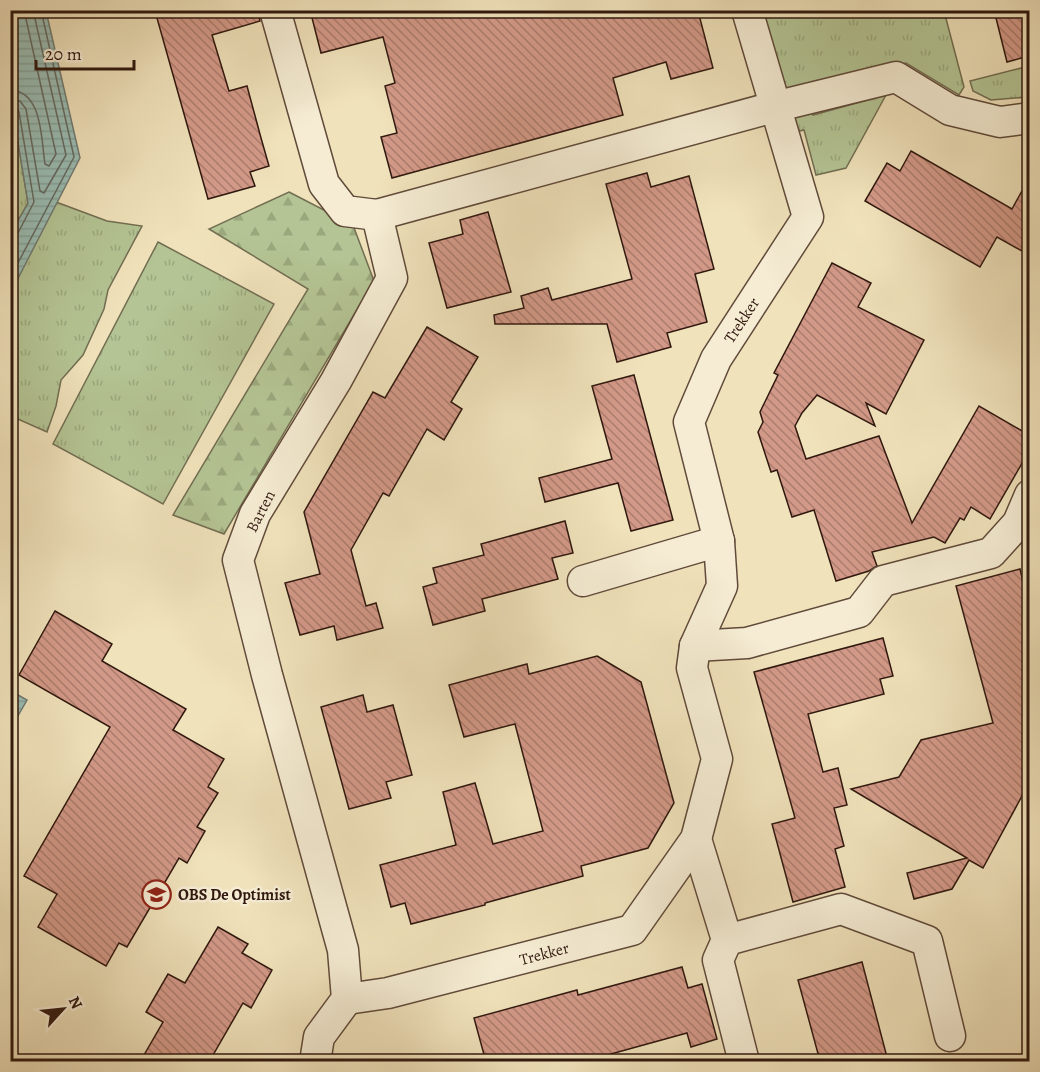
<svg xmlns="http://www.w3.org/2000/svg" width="1040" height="1072" viewBox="0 0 1040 1072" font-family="Alegreya,serif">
	<defs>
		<pattern id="grass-tufts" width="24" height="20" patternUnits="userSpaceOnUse" patternTransform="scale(1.5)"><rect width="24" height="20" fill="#b4c494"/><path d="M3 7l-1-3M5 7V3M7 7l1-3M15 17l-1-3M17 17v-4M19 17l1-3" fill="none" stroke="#9ba87e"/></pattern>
		<pattern id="forest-firs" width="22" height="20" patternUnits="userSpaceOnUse" patternTransform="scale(1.5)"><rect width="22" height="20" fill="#b4c494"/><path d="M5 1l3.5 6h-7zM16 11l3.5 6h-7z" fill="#9ba87e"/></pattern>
		<pattern id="water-rules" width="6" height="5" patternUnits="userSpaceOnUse" patternTransform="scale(1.5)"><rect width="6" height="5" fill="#9abdb4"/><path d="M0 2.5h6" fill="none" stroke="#85a29a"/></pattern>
		<pattern id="building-back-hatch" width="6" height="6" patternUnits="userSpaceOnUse" patternTransform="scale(1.5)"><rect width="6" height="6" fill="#d39988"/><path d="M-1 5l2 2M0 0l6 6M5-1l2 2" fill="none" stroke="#ac7c6e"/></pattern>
	</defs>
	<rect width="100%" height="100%" fill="#f0e2bb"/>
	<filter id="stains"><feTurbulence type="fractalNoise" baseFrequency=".00333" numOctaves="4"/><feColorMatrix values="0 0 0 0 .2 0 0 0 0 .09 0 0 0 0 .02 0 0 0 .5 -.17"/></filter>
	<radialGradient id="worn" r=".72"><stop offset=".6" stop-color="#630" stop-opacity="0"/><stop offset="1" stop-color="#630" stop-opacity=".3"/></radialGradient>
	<g fill="url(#grass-tufts)" stroke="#726e52" stroke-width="1.5">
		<polygon points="758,11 944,11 964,87 959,95 906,63 781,96"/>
		<polygon points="1029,66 1029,97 991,100 973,91 970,81"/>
		<polygon points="886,95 846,168 816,175 804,130 791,133 786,114 811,108 813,115"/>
		<polygon points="11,100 28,203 11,233 10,216 16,212 11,184"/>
		<polygon points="56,202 107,221 142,226 108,290 104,309 83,355 61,380 56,406 47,432 11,416 10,292"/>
		<polygon points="158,242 274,304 163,504 53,444"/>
	</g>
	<polygon fill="url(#forest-firs)" stroke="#726e52" stroke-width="1.5" points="289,192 353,225 374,281 224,534 173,515 308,289 209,229"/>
	<g fill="url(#water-rules)" stroke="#707b72" stroke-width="1.5">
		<polygon points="11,10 46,11 80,158 11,292 11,233 28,203 11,100"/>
		<polygon points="11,691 27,700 11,728"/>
	</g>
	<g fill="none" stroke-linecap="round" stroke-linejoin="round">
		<g stroke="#656a62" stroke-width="1.5">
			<path d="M10,90C43,91 41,140 45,164L49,166L56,154L24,10"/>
			<polyline points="10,99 20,101 26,109 40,191 44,193 66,155 33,10"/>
			<polyline points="10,107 16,107 19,112 34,202 18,233 10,235"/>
			<polyline points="10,278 74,157 41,10"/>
		</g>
	</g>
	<g fill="url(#building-back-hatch)" stroke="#30180f" stroke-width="1.5">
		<polygon points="310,10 698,11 713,68 671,79 666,62 613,78 623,115 392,178 381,137 397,133 385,86 395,83 383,37 321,53"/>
		<polygon points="994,10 1029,10 1029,56 1007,62"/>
		<polygon points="155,11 258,11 260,21 212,35 229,91 247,86 261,138 269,166 250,172 255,186 208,199"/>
		<polygon points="911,151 1012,209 1029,178 1029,255 997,237 980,267 865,201 887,163 900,171"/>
		<polygon points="647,173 651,187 689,176 714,269 695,274 707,322 667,333 671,347 617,362 607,324 495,324 494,315 524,308 521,296 548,288 552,300 632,279 606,184"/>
		<polygon points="488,212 511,292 447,308 429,243 463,234 460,220"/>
		<polygon points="832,263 871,283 858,307 924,340 886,414 866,403 875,426 817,395 802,413 795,426 806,459 879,436 912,523 979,406 1029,435 1029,451 990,519 971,507 964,520 960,518 945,543 934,537 872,552 877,566 869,571 836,581 814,510 792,517 777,470 771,472 758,432 763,422 760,412 778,375 774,373"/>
		<polygon points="427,327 478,357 451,402 462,409 444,440 427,429 389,496 383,493 351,550 366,606 376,603 383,628 337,640 334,626 300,635 285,583 320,574 304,512 373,392 385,398"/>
		<polygon points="634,375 673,520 631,531 618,483 545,502 539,478 612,459 592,386"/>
		<polygon points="565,521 573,553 552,558 558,579 482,599 485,611 433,625 423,587 437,583 433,568 484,555 481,544"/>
		<polygon points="1020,569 1029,606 1029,783 983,868 969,860 952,889 914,899 907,873 967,858 851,789 899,777 921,740 993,723 956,586"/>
		<polygon points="55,611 112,644 102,661 186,709 173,730 224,759 208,787 218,793 197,827 205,831 187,863 179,858 127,947 119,943 106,966 38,927 57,894 24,876 110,727 19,675"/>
		<polygon points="883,638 893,676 880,679 884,694 808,714 823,772 838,768 847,805 834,808 844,846 835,849 845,887 793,902 772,824 795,818 754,672"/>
		<polygon points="597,656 641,682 674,803 648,848 581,866 583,876 485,903 485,905 411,924 405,903 391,907 380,865 456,845 443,792 475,783 493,844 543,831 515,724 464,737 449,685 527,664 529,674"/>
		<polygon points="363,695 367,712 393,705 412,775 386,782 391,798 349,809 321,707"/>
		<polygon points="218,927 248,944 242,953 272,970 251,1008 243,1003 209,1062 140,1062 163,1022 146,1012 168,974 185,983"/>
		<polygon points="862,962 888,1061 820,1061 798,980"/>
		<polygon points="682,967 688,988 702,984 717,1039 691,1047 687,1033 582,1062 486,1062 474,1018 577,990 578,995"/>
	</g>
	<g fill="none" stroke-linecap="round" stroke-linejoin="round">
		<defs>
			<g id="minor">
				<polyline points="275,10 324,184 345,211 377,215 392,278 336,381 255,514 238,560 267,675 343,950 347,999 319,1037 315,1062"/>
				<polyline points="377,215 774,107 896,77 950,110 1000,122 1030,118"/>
				<polyline points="583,581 719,541"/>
				<polyline points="695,646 747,643 859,612 883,581 991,553 1018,523 1030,495"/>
				<polyline points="696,839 727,940 718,960 744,1062"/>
				<polyline points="727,940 841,909 927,941 950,1036"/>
				<polyline points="347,999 388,993 632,930 696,839 717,759 692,668 695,646 722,586 719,541 689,422 716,359 808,217 747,10"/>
			</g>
		</defs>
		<use href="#minor" stroke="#604a3a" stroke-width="33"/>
		<use href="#minor" stroke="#f5ecd3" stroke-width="30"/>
	</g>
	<defs>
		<symbol id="school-ring" viewBox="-11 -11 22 22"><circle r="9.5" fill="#f5ecd3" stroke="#8f2418" stroke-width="1.5"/><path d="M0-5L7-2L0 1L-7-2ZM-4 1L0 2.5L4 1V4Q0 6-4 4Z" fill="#8f2418"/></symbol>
	</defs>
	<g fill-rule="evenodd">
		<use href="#school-ring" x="140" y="878" width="33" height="33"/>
	</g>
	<g text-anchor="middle" stroke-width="5" stroke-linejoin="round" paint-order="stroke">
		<g font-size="16" fill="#30180f" stroke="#f5ecd3">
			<text transform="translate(741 320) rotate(-57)" y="6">Trekker</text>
			<text transform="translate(260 511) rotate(-63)" y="6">Barten</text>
			<text transform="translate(544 953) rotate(-15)" y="6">Trekker</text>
		</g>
		<g font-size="16" font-weight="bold" fill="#30180f" stroke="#f5ecd3" text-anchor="start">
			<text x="178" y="900">OBS De Optimist</text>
		</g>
	</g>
	<rect width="1040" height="1072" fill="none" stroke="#f0e2bb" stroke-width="36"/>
	<rect x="12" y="12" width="1016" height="1048" fill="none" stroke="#30180f" stroke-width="3"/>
	<rect x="18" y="18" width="1004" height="1036" fill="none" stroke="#30180f" stroke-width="1.5"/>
	<g transform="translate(63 1009) rotate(63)" stroke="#f5ecd3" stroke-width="4.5" paint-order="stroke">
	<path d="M0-4.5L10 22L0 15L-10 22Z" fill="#30180f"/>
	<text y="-9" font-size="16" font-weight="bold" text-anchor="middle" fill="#30180f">N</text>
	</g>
	<path d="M36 60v9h98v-9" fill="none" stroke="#30180f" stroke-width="3"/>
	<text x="45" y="60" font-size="18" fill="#30180f" stroke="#f5ecd3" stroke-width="4.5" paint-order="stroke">20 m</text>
	<rect width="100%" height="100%" filter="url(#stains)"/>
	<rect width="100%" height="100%" fill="url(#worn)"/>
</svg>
